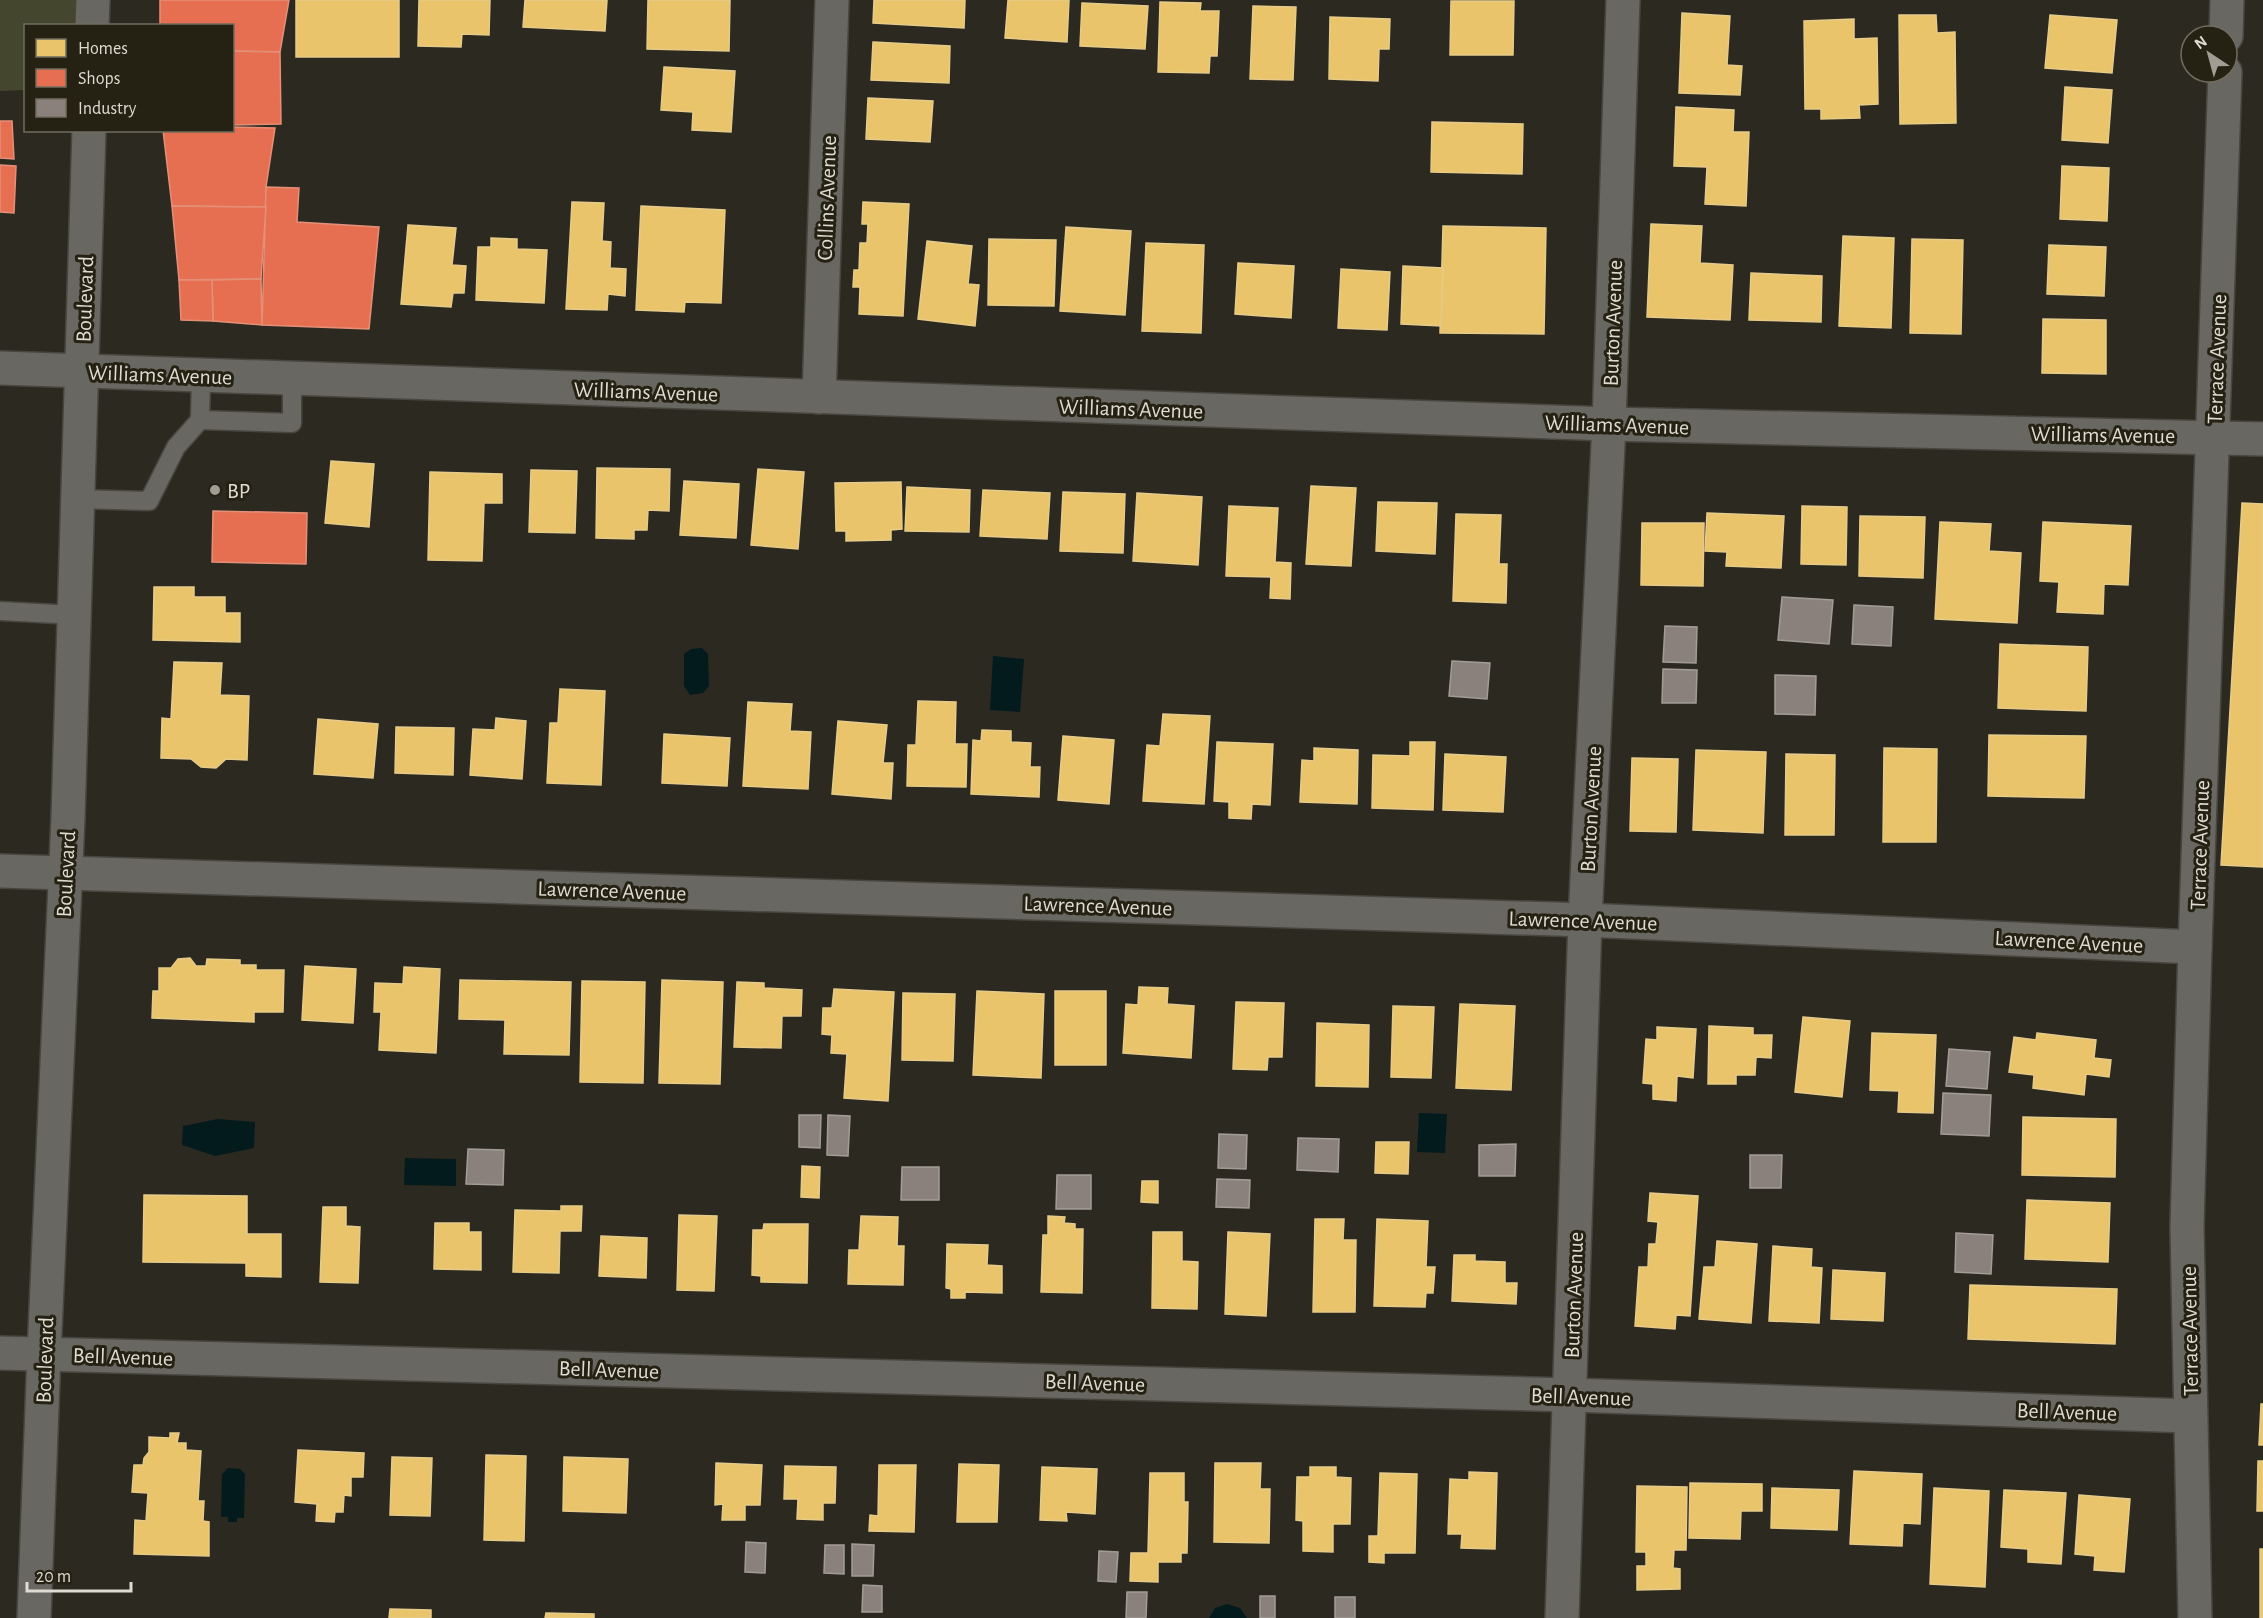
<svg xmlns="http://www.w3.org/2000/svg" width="2263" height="1618" viewBox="0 0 2263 1618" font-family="'Alegreya Sans',sans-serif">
	<rect width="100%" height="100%" fill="#2c2921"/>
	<polygon fill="#44462d" points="0,0 93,0 92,25 26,26 25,90 0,91"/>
	<g fill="#041b1e">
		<polygon points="702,648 708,654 709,686 703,693 690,695 684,686 684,654 691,649"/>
		<polygon points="993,656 1024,659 1020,712 990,710"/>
		<polygon points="1419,1113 1447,1114 1445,1153 1417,1152"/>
		<polygon points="218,1119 255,1122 254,1148 215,1156 182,1145 183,1126"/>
		<polygon points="405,1158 456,1159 456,1186 404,1185"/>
		<polygon points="228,1468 240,1469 245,1474 244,1518 237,1518 237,1522 228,1522 228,1517 221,1517 222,1474"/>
		<polygon points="1227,1604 1240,1608 1247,1618 1209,1618 1215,1608"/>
	</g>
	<g fill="#e9c46a" stroke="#e6cb89" stroke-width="1.5">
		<rect x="296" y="0" width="103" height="57"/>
		<polygon points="419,0 490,0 489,35 462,34 461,47 418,46"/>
		<polygon points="525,0 607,0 605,31 523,27"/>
		<polygon points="648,0 730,0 729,51 647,49"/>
		<polygon points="874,0 965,0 964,28 873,23"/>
		<polygon points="1008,0 1069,0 1067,42 1005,38"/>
		<polygon points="1451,1 1514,1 1513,55 1450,55"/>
		<polygon points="1160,2 1201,3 1200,11 1219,11 1217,56 1210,56 1209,73 1158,72"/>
		<polygon points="1082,3 1148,6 1145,49 1080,46"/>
		<polygon points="1253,6 1296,7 1293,80 1250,79"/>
		<polygon points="1682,13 1730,16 1727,65 1742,66 1740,95 1679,93"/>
		<polygon points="1899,15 1936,15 1937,33 1955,32 1956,123 1900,124"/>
		<polygon points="2050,15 2117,20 2112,73 2045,68"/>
		<polygon points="1330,17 1390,19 1389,49 1379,49 1378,81 1329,79"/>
		<polygon points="1854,19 1854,39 1877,38 1878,104 1859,105 1860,118 1821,119 1821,109 1805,109 1804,21"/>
		<polygon points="873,42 950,46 949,83 871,80"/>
		<polygon points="664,67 735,71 731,132 692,130 693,112 661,110"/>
		<polygon points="2065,87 2112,90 2108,143 2062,140"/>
		<polygon points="868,98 933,101 930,142 866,139"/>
		<polygon points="1676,107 1734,110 1733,132 1749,132 1746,206 1705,204 1707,167 1674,166"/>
		<polygon points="1432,122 1523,124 1522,174 1431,172"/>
		<polygon points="2062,166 2109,168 2107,221 2060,219"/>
		<polygon points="572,202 604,203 602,241 611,242 610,268 626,269 625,296 608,294 607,310 566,309"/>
		<polygon points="863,202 909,204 903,316 859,314 860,287 853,287 854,270 859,270 860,243 867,243 868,224 862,224"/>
		<polygon points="641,206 725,210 721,303 685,302 684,312 636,310"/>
		<polygon points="1651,224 1702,226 1700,263 1733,265 1730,320 1647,317"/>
		<polygon points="408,225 456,228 452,265 466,266 464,293 453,293 451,307 401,304"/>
		<polygon points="1443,226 1546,228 1544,334 1440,333"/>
		<polygon points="1066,227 1131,231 1125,315 1060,311"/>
		<polygon points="1843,236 1894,238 1891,328 1839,326"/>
		<polygon points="491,238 517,239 517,249 547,250 544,303 476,300 478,247 491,247"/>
		<polygon points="989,239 1056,240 1054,306 988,305"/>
		<polygon points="1912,239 1963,240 1961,334 1910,333"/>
		<polygon points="927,241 972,246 968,284 979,285 975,326 918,319"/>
		<polygon points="1146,243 1204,245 1201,333 1142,331"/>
		<polygon points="2049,245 2106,247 2104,296 2047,294"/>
		<polygon points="1238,263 1294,266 1291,318 1235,314"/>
		<polygon points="1403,266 1443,268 1441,326 1401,324"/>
		<polygon points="1341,269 1390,272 1387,330 1338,328"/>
		<polygon points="1751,273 1822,276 1821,322 1749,320"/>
		<polygon points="2043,319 2106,320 2106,374 2042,373"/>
		<polygon points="331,461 374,464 369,527 325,523"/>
		<polygon points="597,468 670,469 669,511 648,510 647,530 634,530 634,539 596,538"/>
		<polygon points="758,469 804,472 798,549 751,545"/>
		<polygon points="531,470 577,471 575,533 529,532"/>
		<polygon points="430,472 502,474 502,503 484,503 482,561 428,560"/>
		<polygon points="684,481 739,484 736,538 680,535"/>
		<polygon points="901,482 902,529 891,530 891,540 846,541 846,531 836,531 835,483"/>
		<polygon points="1311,486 1356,488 1351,566 1306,564"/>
		<polygon points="907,487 970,490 969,532 905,531"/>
		<polygon points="983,490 1050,493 1047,539 980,536"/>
		<polygon points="1063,492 1125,494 1123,553 1060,551"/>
		<polygon points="1137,493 1202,497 1198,565 1133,561"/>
		<polygon points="1378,502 1437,503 1435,554 1376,551"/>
		<polygon points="2242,503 2263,504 2263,867 2221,865"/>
		<polygon points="1229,506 1278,508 1275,562 1291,563 1290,599 1270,598 1271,577 1226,576"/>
		<polygon points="1802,506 1847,507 1846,565 1801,564"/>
		<polygon points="1707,513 1784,516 1781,568 1726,566 1727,552 1705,551"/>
		<polygon points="1456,514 1501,515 1499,564 1507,564 1506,603 1453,601"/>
		<polygon points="1860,516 1925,517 1923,578 1859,576"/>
		<polygon points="1940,522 1991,524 1989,551 2021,553 2017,623 1935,619"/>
		<polygon points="2043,522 2131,526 2128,585 2104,584 2103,614 2057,612 2059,582 2040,581"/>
		<polygon points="1642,523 1704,523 1703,586 1641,585"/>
		<polygon points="154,587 194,587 194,597 225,597 225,613 240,613 240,642 153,640"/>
		<polygon points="2000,644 2088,647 2086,711 1998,708"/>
		<polygon points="174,662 222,663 220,695 249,696 247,760 226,759 216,768 201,767 191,759 161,758 162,718 171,719"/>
		<polygon points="560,689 605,691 601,785 547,783 550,723 558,723"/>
		<polygon points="918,701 956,702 955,744 967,744 966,787 907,786 908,745 916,745"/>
		<polygon points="748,702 792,704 790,731 811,732 808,789 743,786"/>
		<polygon points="1163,714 1210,716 1204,804 1143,801 1147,745 1160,746"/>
		<polygon points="496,718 526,721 522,779 470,775 473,729 495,730"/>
		<polygon points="318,719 378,724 373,778 314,774"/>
		<polygon points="838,721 887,725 883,763 893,763 891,799 832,794"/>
		<polygon points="396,727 454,728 453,775 395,773"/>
		<polygon points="982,730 1011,731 1011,742 1031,743 1030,767 1040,767 1039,797 971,794 973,740 981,741"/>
		<polygon points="664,734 730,738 727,786 662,783"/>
		<polygon points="1989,735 2086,736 2084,798 1988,796"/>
		<polygon points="1063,736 1114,740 1109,804 1058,800"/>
		<polygon points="1217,742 1273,744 1270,805 1252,804 1251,819 1229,818 1229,802 1214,801"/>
		<polygon points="1410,742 1435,742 1433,810 1372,808 1373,755 1410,756"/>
		<polygon points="1314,748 1358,750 1357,804 1300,802 1302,760 1314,761"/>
		<polygon points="1884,748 1937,749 1936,842 1883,842"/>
		<polygon points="1696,750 1766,752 1763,833 1693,830"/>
		<polygon points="1445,754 1506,757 1503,812 1443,810"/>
		<polygon points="1786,754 1835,755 1834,835 1785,835"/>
		<polygon points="1632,758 1678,759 1676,832 1630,831"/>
		<polygon points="190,958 196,966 206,966 207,959 240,960 240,965 256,965 256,970 284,970 283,1012 254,1012 254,1022 152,1018 153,991 159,991 159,968 171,968 178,959"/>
		<polygon points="305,966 356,969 353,1023 302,1020"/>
		<polygon points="404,967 440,969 436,1053 379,1050 381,1012 374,1012 375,983 403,984"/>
		<polygon points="460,980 571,982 569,1055 504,1054 505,1020 459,1019"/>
		<polygon points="662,980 723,982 720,1084 659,1083"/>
		<polygon points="582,981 645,982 643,1083 580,1082"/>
		<polygon points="737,982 764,983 764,988 802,990 801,1016 782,1016 781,1048 734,1047"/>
		<polygon points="1139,987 1168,988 1167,1004 1194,1006 1191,1058 1123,1053 1126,1004 1138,1005"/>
		<polygon points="834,989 894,992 888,1101 844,1098 847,1054 831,1053 832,1035 822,1034 823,1008 832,1008"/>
		<polygon points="977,991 1044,994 1041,1078 973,1075"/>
		<rect x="1055" y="991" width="51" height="74"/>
		<polygon points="903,993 955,994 953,1061 902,1060"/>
		<polygon points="1236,1002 1284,1003 1282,1057 1268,1057 1267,1070 1233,1069"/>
		<polygon points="1460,1004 1515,1006 1511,1090 1456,1088"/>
		<polygon points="1393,1006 1434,1007 1431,1078 1391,1077"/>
		<polygon points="1803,1017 1850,1021 1842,1097 1795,1092"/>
		<polygon points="1317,1023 1369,1025 1368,1087 1316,1086"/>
		<polygon points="1709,1026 1753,1028 1753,1035 1772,1035 1771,1058 1756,1057 1755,1075 1736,1075 1736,1084 1708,1084"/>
		<polygon points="1657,1027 1696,1029 1693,1078 1677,1076 1676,1101 1653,1099 1653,1084 1643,1083 1646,1039 1657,1040"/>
		<polygon points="1872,1033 1936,1035 1933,1113 1898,1112 1899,1091 1870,1090"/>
		<polygon points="2037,1033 2096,1040 2094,1058 2111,1060 2109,1077 2086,1074 2084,1095 2033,1088 2034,1075 2009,1072 2014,1037 2036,1040"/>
		<polygon points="2023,1117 2116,1119 2115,1177 2022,1175"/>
		<polygon points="1376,1142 1409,1142 1408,1174 1375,1173"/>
		<polygon points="802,1166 820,1167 819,1198 801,1197"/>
		<polygon points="1142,1181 1158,1181 1158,1203 1141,1202"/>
		<polygon points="1650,1193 1698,1196 1690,1316 1676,1315 1675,1329 1635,1326 1639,1267 1648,1267 1649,1244 1656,1244 1658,1222 1648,1221"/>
		<polygon points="144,1195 247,1196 247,1234 281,1234 281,1277 246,1276 246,1263 143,1262"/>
		<polygon points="2027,1200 2110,1203 2108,1262 2025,1259"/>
		<polygon points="561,1206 582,1206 581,1231 560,1231 559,1273 513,1272 515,1210 561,1211"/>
		<polygon points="323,1207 346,1207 346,1226 360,1227 358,1283 320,1282"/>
		<polygon points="679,1215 717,1216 714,1291 677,1290"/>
		<polygon points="861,1216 898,1217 897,1246 904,1246 903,1285 848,1284 849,1250 859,1250"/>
		<polygon points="1048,1216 1065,1217 1064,1223 1075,1224 1075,1229 1083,1229 1082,1293 1041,1292 1043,1235 1048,1235"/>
		<polygon points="1315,1219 1344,1219 1343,1240 1356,1240 1355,1312 1313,1312"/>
		<polygon points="1377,1219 1428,1221 1426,1267 1435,1267 1433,1293 1426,1293 1425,1307 1374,1306"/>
		<polygon points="435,1223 469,1223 469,1232 481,1232 481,1270 434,1269"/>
		<polygon points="764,1224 808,1224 807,1283 761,1282 761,1276 752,1275 753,1230 763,1230"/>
		<polygon points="1153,1232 1182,1232 1182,1261 1198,1262 1197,1309 1152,1308"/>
		<polygon points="1228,1232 1270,1234 1266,1316 1225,1314"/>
		<polygon points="601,1236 647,1238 646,1278 599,1276"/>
		<polygon points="1717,1241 1757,1244 1751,1323 1699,1319 1704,1267 1715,1267"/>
		<polygon points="947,1244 988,1245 987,1265 1002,1266 1002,1293 965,1292 965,1298 951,1298 951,1289 946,1288"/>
		<polygon points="1773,1246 1812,1249 1811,1267 1822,1268 1819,1323 1769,1321"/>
		<polygon points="1454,1255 1475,1255 1475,1261 1505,1262 1505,1283 1517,1283 1516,1304 1452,1301"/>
		<polygon points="1833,1270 1885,1273 1883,1321 1831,1319"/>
		<polygon points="1970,1285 2117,1289 2115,1344 1968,1339"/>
		<polygon points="2261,1404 2263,1404 2263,1445 2259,1445"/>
		<polygon points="170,1433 179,1433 177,1443 186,1443 186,1450 201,1451 198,1501 204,1501 203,1521 209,1522 209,1556 134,1554 135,1520 146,1521 148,1493 132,1492 134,1465 143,1465 144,1458 149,1452 149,1437 170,1438"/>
		<polygon points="298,1450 364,1453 363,1477 351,1477 351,1496 344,1495 343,1512 335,1512 334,1522 316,1521 317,1504 295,1502"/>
		<polygon points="486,1455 526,1456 524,1541 484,1540"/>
		<polygon points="392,1457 432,1458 430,1516 390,1515"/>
		<polygon points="564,1457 628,1459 626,1513 563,1511"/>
		<polygon points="2258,1461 2263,1461 2263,1511 2257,1511"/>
		<polygon points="716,1463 762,1465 760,1505 745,1505 745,1520 722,1520 723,1504 715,1505"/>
		<polygon points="1215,1463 1261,1463 1260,1489 1270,1489 1269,1543 1214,1542"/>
		<polygon points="959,1464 999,1465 997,1522 957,1522"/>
		<polygon points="879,1465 916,1465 914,1532 869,1531 870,1515 878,1516"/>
		<polygon points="785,1466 836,1467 835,1503 823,1503 823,1520 797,1519 798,1499 784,1499"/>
		<polygon points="1042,1467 1097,1469 1095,1514 1066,1512 1067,1521 1040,1520"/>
		<polygon points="1310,1467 1336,1467 1336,1477 1351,1478 1350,1524 1333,1524 1333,1552 1303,1551 1303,1521 1296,1520 1297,1477 1310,1477"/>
		<polygon points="1854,1471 1922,1474 1920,1524 1903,1523 1902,1546 1850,1544"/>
		<polygon points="1469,1472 1497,1473 1495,1549 1461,1548 1462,1534 1448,1534 1450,1479 1469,1480"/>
		<polygon points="1150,1473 1184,1473 1184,1502 1188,1502 1187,1553 1181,1553 1181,1562 1158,1562 1158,1582 1130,1581 1131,1553 1148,1553"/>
		<polygon points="1380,1473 1417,1474 1415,1553 1384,1553 1384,1563 1369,1562 1369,1536 1378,1536"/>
		<polygon points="1690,1483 1762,1484 1762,1511 1741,1511 1740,1539 1689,1538"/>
		<polygon points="1637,1486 1687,1487 1686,1550 1674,1550 1673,1568 1680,1569 1680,1589 1637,1590 1637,1566 1646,1566 1646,1552 1636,1552"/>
		<polygon points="1772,1488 1839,1490 1837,1530 1771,1528"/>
		<polygon points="1934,1488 1989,1491 1985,1587 1930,1584"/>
		<polygon points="2004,1490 2066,1493 2061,1564 2028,1562 2028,1549 2001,1547"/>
		<polygon points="2079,1495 2130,1499 2124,1572 2094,1570 2095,1556 2075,1554"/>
		<rect x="2260" y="1549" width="3" height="69"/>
		<polygon points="390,1609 431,1610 431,1618 389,1618"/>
		<polygon points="546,1613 594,1614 594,1618 545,1618"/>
	</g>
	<g fill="#e76f51" stroke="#e49078" stroke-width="1.5">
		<polygon points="160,0 289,0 280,52 232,51 232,26 160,26"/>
		<polygon points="232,51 280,52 281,124 232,125"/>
		<polygon points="0,121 12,121 14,159 0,158"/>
		<polygon points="232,127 275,128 266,187 266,207 172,206 163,130 232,130"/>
		<polygon points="0,165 16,166 14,213 0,212"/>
		<polygon points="266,187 299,188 297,222 379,227 369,329 262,325"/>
		<polygon points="172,206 266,207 261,279 179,280"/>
		<polygon points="261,279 262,325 213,321 212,280"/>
		<polygon points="179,280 212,280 213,321 181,320"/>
		<polygon points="213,511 307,513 306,564 212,562"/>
	</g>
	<g fill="#8a817c" stroke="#a39c96" stroke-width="1.5">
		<polygon points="1782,597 1833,600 1829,644 1778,640"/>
		<polygon points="1854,605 1893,607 1891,646 1852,644"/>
		<polygon points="1665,626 1697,627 1696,663 1663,662"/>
		<polygon points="1452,661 1490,663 1487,699 1449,696"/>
		<polygon points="1663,669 1697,670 1696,703 1662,703"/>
		<polygon points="1775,675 1816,676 1815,715 1775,714"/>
		<polygon points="1949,1049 1990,1052 1987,1089 1946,1086"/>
		<polygon points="1943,1093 1991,1095 1989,1136 1941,1134"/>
		<polygon points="799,1115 821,1115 820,1148 799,1147"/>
		<polygon points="828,1115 850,1116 848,1156 827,1155"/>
		<polygon points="1219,1134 1247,1135 1246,1169 1218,1168"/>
		<polygon points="1298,1138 1339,1139 1338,1172 1297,1170"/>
		<polygon points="1516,1144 1515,1176 1479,1176 1479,1145"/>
		<polygon points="468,1149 504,1150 503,1185 466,1184"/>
		<polygon points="1750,1155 1782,1155 1781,1188 1750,1188"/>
		<polygon points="902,1167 939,1167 939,1200 901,1200"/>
		<polygon points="1057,1175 1091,1175 1091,1209 1056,1209"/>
		<polygon points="1217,1179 1250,1180 1249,1208 1216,1207"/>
		<polygon points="1956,1233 1993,1235 1991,1274 1955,1272"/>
		<polygon points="746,1542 766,1543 765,1573 745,1572"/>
		<polygon points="852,1544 874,1545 873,1576 852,1576"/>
		<polygon points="825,1545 844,1545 844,1574 824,1573"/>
		<polygon points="1099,1551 1118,1552 1116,1582 1098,1581"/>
		<polygon points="863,1585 882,1586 882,1612 862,1612"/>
		<polygon points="1127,1592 1147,1592 1146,1618 1126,1618"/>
		<rect x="1260" y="1596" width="15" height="22"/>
		<rect x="1335" y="1597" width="20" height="21"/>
	</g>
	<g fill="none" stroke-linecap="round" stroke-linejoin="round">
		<defs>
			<g id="service">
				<polyline points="200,420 292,423 292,378"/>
				<polyline points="77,499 149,501 176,447 200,420 201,375"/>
				<polyline points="0,611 75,615"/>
			</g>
			<g id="minor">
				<polyline points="819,397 832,0"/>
				<polyline points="0,871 1585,920 2195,947"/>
				<polyline points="0,1353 1570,1395 2190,1416"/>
				<polyline points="1562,1618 1585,920 1609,424 1623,0"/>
			</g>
			<g id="tertiary">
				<polyline points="92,26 93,0"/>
				<polyline points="0,368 1609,424 2263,439"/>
				<polyline points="34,1618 44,1354 68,818 89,130"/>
			</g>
			<g id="secondary">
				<polyline points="2226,36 2227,0"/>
				<polyline points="2195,1618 2187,1227 2195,947 2225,72"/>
			</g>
		</defs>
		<use href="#service" stroke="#48463f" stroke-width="21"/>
		<use href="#minor" stroke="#48463f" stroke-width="36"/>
		<use href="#tertiary" stroke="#48463f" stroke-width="36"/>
		<use href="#secondary" stroke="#48463f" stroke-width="36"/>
		<use href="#service" stroke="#696761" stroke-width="18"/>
		<use href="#minor" stroke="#696761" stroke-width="33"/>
		<use href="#tertiary" stroke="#696761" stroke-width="33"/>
		<use href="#secondary" stroke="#696761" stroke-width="33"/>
	</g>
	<circle fill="#a09d94" stroke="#262213" stroke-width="2" cx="215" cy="490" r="6"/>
	<g text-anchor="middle" stroke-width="6" stroke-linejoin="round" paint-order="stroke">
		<g font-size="22" fill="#dedcd2" stroke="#262213">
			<text transform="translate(826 198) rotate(-88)" y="8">Collins Avenue</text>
			<text transform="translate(84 299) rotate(-88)" y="8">Boulevard</text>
			<text transform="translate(1612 323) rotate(-88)" y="8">Burton Avenue</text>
			<text transform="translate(2216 359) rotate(-88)" y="8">Terrace Avenue</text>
			<text transform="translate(160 374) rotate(2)" y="8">Williams Avenue</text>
			<text transform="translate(646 391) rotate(2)" y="8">Williams Avenue</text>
			<text transform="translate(1131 408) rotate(2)" y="8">Williams Avenue</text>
			<text transform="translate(1617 424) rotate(2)" y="8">Williams Avenue</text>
			<text transform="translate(2103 434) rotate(1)" y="8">Williams Avenue</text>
			<text transform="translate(1590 809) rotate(-87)" y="8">Burton Avenue</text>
			<text transform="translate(2199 845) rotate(-88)" y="8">Terrace Avenue</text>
			<text transform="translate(65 874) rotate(-87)" y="8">Boulevard</text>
			<text transform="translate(612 890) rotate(2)" y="8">Lawrence Avenue</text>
			<text transform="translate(1098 905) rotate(2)" y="8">Lawrence Avenue</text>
			<text transform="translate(1583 920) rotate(2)" y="8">Lawrence Avenue</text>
			<text transform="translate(2069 941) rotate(3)" y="8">Lawrence Avenue</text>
			<text transform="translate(1573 1295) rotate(-88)" y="8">Burton Avenue</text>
			<text transform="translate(2189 1331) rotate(-91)" y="8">Terrace Avenue</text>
			<text transform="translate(123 1356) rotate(2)" y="8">Bell Avenue</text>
			<text transform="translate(44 1360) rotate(-88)" y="8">Boulevard</text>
			<text transform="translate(609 1369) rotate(2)" y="8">Bell Avenue</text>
			<text transform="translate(1095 1382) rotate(2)" y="8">Bell Avenue</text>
			<text transform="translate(1581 1396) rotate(2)" y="8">Bell Avenue</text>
			<text transform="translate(2067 1411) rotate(2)" y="8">Bell Avenue</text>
		</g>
		<g font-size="22" fill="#dedcd2" stroke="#262213" text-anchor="start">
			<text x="227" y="498">BP</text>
		</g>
	</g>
	<rect x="24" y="24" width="210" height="108" fill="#262213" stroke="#706c5f" stroke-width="1.5"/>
	<rect x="36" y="39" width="30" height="18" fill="#e9c46a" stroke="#706c5f" stroke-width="1.5"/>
	<text x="78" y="54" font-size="18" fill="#dedcd2">Homes</text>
	<rect x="36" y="69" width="30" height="18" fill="#e76f51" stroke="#706c5f" stroke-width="1.5"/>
	<text x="78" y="84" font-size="18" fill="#dedcd2">Shops</text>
	<rect x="36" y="99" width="30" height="18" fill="#8a817c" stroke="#706c5f" stroke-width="1.5"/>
	<text x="78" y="114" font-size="18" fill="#dedcd2">Industry</text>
	<g transform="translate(2209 54) rotate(324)"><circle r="28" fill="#262213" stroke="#706c5f" stroke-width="1.5"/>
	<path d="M0-4.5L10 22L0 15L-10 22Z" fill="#a09d94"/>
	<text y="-9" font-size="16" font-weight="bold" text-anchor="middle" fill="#dedcd2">N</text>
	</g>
	<path d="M27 1582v9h104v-9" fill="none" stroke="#dedcd2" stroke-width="3"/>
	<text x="36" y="1582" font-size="18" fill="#dedcd2" stroke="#262213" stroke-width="4.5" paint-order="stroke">20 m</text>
</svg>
